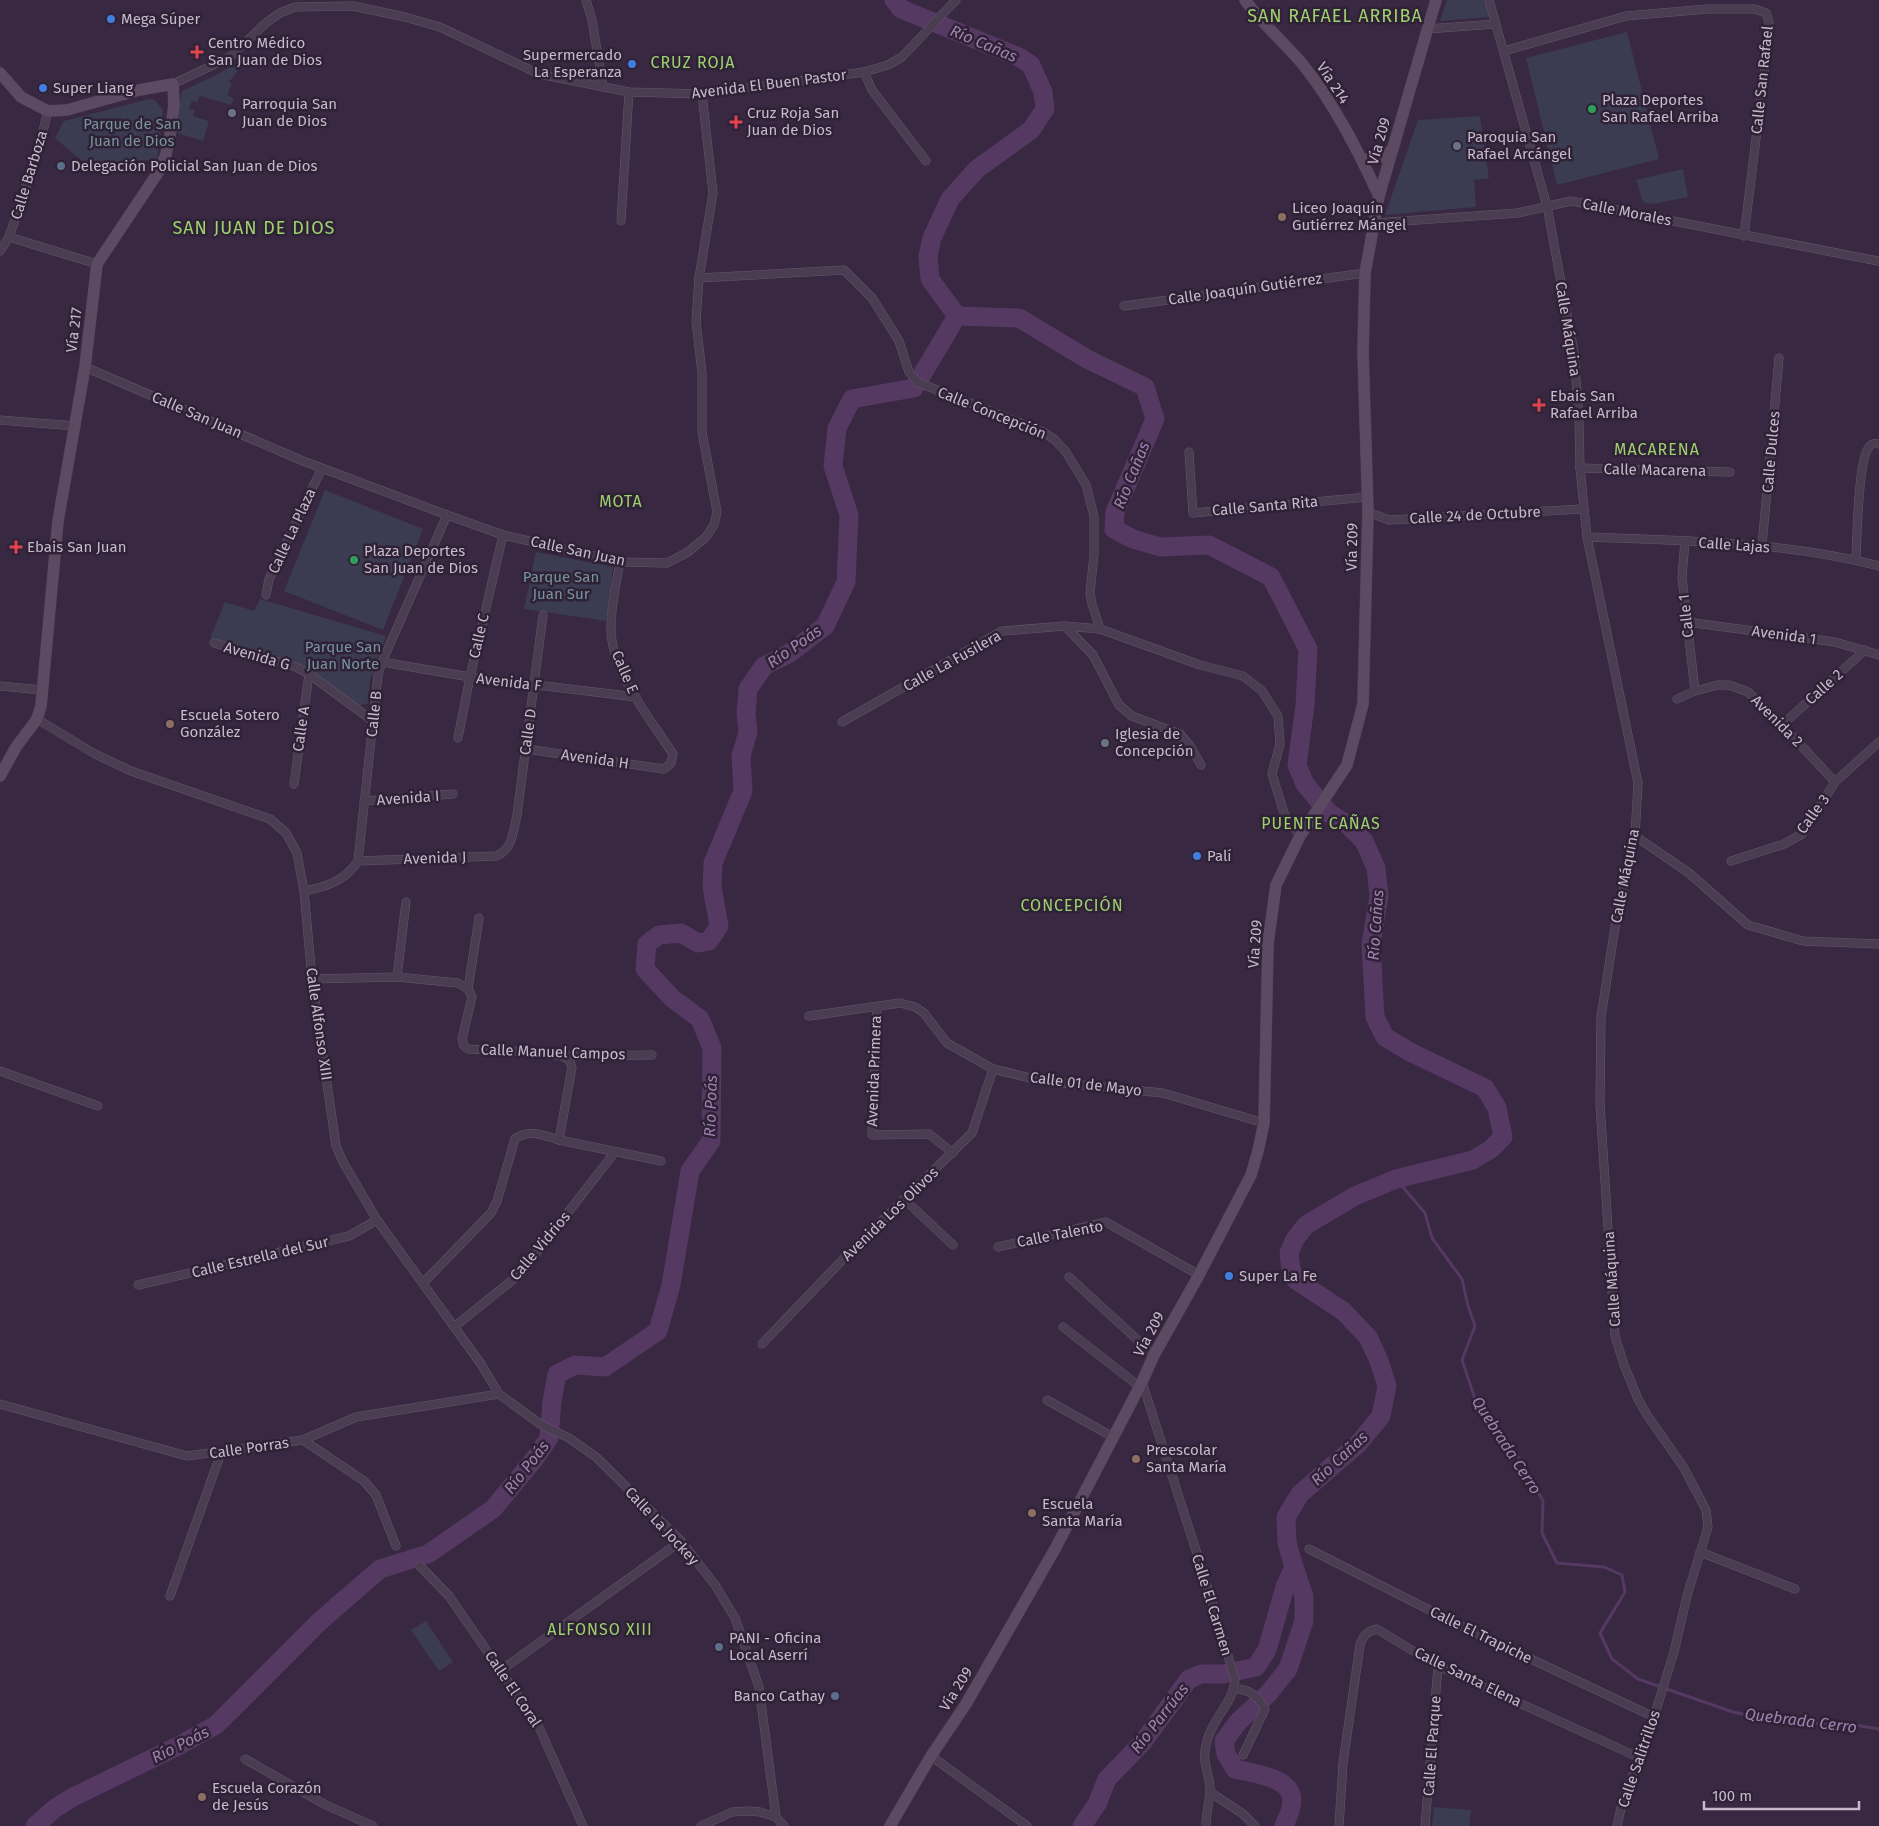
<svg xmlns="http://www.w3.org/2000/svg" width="1879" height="1826" viewBox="0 0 1879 1826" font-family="'Fira Sans',sans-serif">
	<rect width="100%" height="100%" fill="#382841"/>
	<g fill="#3b3c52">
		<polygon points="1447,0 1484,0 1490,17 1440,21"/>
		<polygon points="1627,32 1659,159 1557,185 1526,58"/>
		<polygon points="233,64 239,69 229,82 232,84 227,95 234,98 231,105 200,96 197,102 192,101 189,109 195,110 193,116 209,121 203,141 174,132 182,91 220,73"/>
		<polygon points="149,99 155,100 163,110 157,159 90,168 55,138 64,121"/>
		<polygon points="1480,116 1489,178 1474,180 1476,207 1385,215 1418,120"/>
		<polygon points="1683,169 1688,197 1653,204 1643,202 1636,180"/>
		<polygon points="325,490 423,529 383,630 284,591"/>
		<polygon points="536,552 613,567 606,621 524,609"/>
		<polygon points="260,599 386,636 370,680 368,703 359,706 306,668 210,638 225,602 254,611"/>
		<polygon points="426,1621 453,1662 439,1671 411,1630"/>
		<polygon points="1434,1807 1471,1810 1469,1826 1432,1826"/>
	</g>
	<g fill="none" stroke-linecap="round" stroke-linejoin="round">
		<polyline stroke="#553962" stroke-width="3" points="1396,1179 1425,1213 1432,1238 1462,1279 1468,1306 1475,1326 1462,1360 1475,1399 1521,1461 1543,1501 1542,1533 1557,1563 1604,1567 1622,1575 1625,1592 1600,1633 1612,1659 1638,1679 1733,1712 1763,1718 1806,1723 1855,1725 1879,1729"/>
		<g stroke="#553962" stroke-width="19">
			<polyline points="894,0 901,9 1019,57 1031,65 1043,92 1045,109 1031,130 977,169 950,199 932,238 928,256 930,279 957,316"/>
			<path d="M957,316L1019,318L1087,359L1145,387L1155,419L1115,512L1114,529L1133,539L1160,547L1209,545L1271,577L1308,649L1305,705L1297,765L1305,784L1329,813L1348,825L1364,841L1376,868L1379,895L1371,945L1375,1017L1385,1037L1410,1052L1485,1088L1497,1108L1503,1137L1491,1149L1473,1160L1396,1179L1355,1196L1306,1225L1295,1239L1289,1253L1291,1269L1296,1280L1343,1311L1368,1337L1379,1361L1387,1386L1381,1416L1359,1443L1300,1494L1286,1517L1287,1543L1294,1567L1304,1596V1621L1288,1669L1268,1694L1238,1722L1224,1741L1226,1754L1235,1769C1255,1774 1298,1777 1291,1807C1290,1814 1286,1820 1284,1826"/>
			<polyline points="35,1826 54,1809 73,1797 178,1746 216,1725 320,1621 380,1569 428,1554 493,1509 536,1457 549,1438 552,1401 557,1374 575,1365 605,1367 658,1331 671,1285 690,1171 711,1141 712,1048 700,1019 672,998 645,969 647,944 659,935 681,933 698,943 709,941 719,926 712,887 713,863 743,791 741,756 748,732 746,714 748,689 764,666 790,653 825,626 846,582 849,515 833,466 837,428 852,399 914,388 957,316"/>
			<polyline points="1082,1826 1097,1804 1107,1779 1143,1742 1189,1679 1201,1674 1223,1674 1256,1667 1267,1650 1285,1587 1294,1567"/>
		</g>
		<defs>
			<g id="minor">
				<polyline points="586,0 592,20 603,87"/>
				<polyline points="1489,0 1547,206 1574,353 1579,419 1580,468 1587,537 1638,783 1635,836 1615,927 1601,1017 1600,1104 1615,1336 1624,1365 1638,1399 1647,1415 1684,1468 1706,1510 1708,1527 1687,1596 1674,1652 1654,1717 1621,1808 1617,1826"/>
				<polyline points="1427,29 1496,24"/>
				<polyline points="1504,51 1626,16 1708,9 1755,9 1766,13 1769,22 1769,33 1744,236"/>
				<polyline points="864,72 872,90 926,161"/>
				<polyline points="173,84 230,57 267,22 280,13 295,7 353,6 405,17 440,27 539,74 629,92 702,94 864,72 888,65 902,57 956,0"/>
				<polyline points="48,111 36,158 9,237 97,264"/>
				<polyline points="621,221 629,92"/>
				<polyline points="1374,223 1518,213 1571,201 1878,261"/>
				<polyline points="0,251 9,237"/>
				<polyline points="699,278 844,270 872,298 899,341 909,372 917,382 1045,433 1055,440 1066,452 1086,485 1094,516 1094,555 1090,593 1092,604 1100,629"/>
				<polyline points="1124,306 1365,273"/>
				<polyline points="85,367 303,461 447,515 503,535 620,562 667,563 688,552 706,537 714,525 717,512 702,432 702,373 696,321 699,278 713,193 702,94"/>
				<polyline points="0,420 75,426"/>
				<polyline points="1189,452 1193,513 1368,497"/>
				<polyline points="1580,468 1730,472"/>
				<polyline points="1368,512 1389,520 1583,509"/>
				<path d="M1587,537C1684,541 1784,541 1879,566"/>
				<polyline points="1685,541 1682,577 1695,691"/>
				<polyline points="1762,546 1779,358"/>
				<path d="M1856,559C1857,539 1858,459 1869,447C1872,443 1875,443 1879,444"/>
				<polyline points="266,595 269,579 322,468"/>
				<polyline points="1687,622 1835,642 1879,655"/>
				<polyline points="1065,626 1093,655 1119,705 1132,716 1180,734 1190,746 1201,765"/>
				<polyline points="214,643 296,667 309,674 373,721"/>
				<polyline points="382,662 470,677 636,697"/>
				<polyline points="0,686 42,690"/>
				<polyline points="1677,699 1695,691 1718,685 1729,685 1748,692 1782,725 1835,782"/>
				<polyline points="37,719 95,754 131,771 270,819 286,833 297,853 304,891 312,979 336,1146 343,1162 377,1220 481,1364 499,1394 540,1424 569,1438 596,1457 681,1541 715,1585 735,1618 759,1687 776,1817"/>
				<polyline points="842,722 1002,631 1065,626 1100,629 1200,665 1243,676 1262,691 1278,716 1280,744 1272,774 1285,816 1300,836"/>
				<polyline points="1782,725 1865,650"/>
				<polyline points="458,738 470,677 503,535"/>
				<path d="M526,749L664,769L671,763L673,754C650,718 610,671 611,627C611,605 616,584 620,562"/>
				<polyline points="294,784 309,674"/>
				<polyline points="364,801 453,794"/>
				<polyline points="1635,836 1689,873 1748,925 1803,941 1879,944"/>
				<path d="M358,861L496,856C513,850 513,831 517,815L543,615"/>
				<polyline points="1731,861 1784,844 1802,834 1835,782 1879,742"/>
				<path d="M304,891C326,887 345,881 358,861L378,675L382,662L447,515"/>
				<polyline points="397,977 406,902"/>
				<polyline points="312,979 397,977 458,983 468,989 472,997 462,1039 464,1046 468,1049 531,1052 562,1056 652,1055"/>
				<polyline points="468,989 479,918"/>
				<polyline points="877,1007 872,1135 929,1134 953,1153"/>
				<polyline points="809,1016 900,1003 915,1007 924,1013 947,1043 993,1069 1043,1081 1163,1093 1264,1123"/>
				<polyline points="562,1056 569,1060 572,1067 559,1140 661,1161"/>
				<polyline points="0,1071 98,1106"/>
				<polyline points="904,1199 953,1245"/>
				<polyline points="998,1247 1106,1222 1199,1275"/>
				<polyline points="1069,1277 1154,1355"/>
				<path d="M424,1282L491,1213L497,1201L515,1139C528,1128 545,1136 559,1140"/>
				<polyline points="138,1285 349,1236 377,1220"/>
				<polyline points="454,1327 520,1274 615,1152"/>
				<polyline points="1063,1327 1140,1387"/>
				<polyline points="762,1344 850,1252 972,1133 993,1069"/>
				<path d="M1142,1382L1201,1566L1235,1679C1234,1701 1216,1715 1209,1735C1206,1743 1204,1753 1205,1761C1206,1772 1211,1780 1210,1792C1209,1803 1206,1814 1206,1826"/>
				<polyline points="1047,1400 1113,1437"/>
				<polyline points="0,1404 187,1456 303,1440 356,1417 499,1394"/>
				<polyline points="303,1440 364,1481 376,1495 396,1546"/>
				<polyline points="1309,1549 1467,1629 1654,1717"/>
				<polyline points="1700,1552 1795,1589"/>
				<polyline points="420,1566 449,1596 538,1725 583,1826"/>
				<polyline points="170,1596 221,1453"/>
				<polyline points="500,1671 681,1541"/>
				<path d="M1234,1689C1251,1689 1257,1696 1265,1709L1243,1755"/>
				<polyline points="931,1756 1027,1826"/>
				<polyline points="245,1759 324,1804 373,1826"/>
				<polyline points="1210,1792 1243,1814 1255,1826"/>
				<polyline points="701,1826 732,1812 748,1811 760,1812 776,1817 784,1826"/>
				<path d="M1339,1826L1343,1763L1360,1645C1363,1635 1368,1631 1377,1629L1438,1666L1640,1758"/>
				<polyline points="1425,1826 1438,1666"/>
			</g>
			<g id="secondary">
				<path d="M1245,0C1262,24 1285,43 1304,66C1335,105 1358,151 1379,196"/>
				<polyline points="0,73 21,97 48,111 67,110 139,90 173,84 174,105 170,135 166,154 159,171 97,264 85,367 58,521 41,706 37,719 16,747 0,776"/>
				<path d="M1362,159C1374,160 1383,158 1393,149"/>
				<polyline points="890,1826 931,1756 966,1704 1055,1549 1142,1382 1154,1355 1199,1275 1251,1175 1258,1151 1264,1123 1268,943 1276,885 1300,836 1347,765 1363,704 1368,512 1363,352 1365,273 1379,196 1436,0"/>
			</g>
		</defs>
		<use href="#minor" stroke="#65576b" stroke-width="9"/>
		<use href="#secondary" stroke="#504357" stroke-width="12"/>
		<use href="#minor" stroke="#4a3c51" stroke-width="8"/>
		<use href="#secondary" stroke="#5c4a63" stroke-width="11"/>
	</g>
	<g fill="#3f7fe0" stroke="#2f2136" stroke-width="2">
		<circle cx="111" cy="19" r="5"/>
		<circle cx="632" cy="64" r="5"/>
		<circle cx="43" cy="88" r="5"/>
		<circle cx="1197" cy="856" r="5"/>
		<circle cx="1229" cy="1276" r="5"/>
	</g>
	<g fill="#e0444e" stroke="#2f2136" stroke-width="2">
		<path d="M194.5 44.5h5v5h5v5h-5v5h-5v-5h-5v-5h5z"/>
		<path d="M733.5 114.5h5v5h5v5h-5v5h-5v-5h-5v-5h5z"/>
		<path d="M1536.5 397.5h5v5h5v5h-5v5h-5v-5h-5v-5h5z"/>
		<path d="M13.5 539.5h5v5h5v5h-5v5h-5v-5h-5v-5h5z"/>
	</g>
	<g fill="#2e9e5b" stroke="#2f2136" stroke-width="2">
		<circle cx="1592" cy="109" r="5"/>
		<circle cx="354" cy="560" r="5"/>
	</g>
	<g fill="#6b7280" stroke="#2f2136" stroke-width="2">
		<circle cx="232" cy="113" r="5"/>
		<circle cx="1457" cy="146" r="5"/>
		<circle cx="1105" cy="743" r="5"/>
	</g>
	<g fill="#5c6f8a" stroke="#2f2136" stroke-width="2">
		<circle cx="61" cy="166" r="5"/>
		<circle cx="719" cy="1647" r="5"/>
		<circle cx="835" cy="1696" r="5"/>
	</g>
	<g fill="#8d6e63" stroke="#2f2136" stroke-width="2">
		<circle cx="1282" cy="217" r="5"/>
		<circle cx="170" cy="724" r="5"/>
		<circle cx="1136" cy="1459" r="5"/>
		<circle cx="1032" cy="1513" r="5"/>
		<circle cx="202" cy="1797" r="5"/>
	</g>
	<g text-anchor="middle" stroke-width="5" stroke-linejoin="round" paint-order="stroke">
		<g font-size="15" fill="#c5b9cb" stroke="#2f2136" text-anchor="start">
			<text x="121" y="24">Mega Súper</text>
			<text x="208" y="48">Centro Médico<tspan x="208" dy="17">San Juan de Dios</tspan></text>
			<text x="622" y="60" text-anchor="end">Supermercado<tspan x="622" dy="17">La Esperanza</tspan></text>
			<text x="53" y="93">Super Liang</text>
			<text x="1602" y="105">Plaza Deportes<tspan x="1602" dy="17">San Rafael Arriba</tspan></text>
			<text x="242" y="109">Parroquia San<tspan x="242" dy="17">Juan de Dios</tspan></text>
			<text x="747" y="118">Cruz Roja San<tspan x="747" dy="17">Juan de Dios</tspan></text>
			<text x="1467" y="142">Paroquia San<tspan x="1467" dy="17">Rafael Arcángel</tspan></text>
			<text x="71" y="171">Delegación Policial San Juan de Dios</text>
			<text x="1292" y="213">Liceo Joaquín<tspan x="1292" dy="17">Gutiérrez Mángel</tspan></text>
			<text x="1550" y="401">Ebais San<tspan x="1550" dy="17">Rafael Arriba</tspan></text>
			<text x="27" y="552">Ebais San Juan</text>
			<text x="364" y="556">Plaza Deportes<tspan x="364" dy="17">San Juan de Dios</tspan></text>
			<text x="180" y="720">Escuela Sotero<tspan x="180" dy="17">González</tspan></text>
			<text x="1115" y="739">Iglesia de<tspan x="1115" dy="17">Concepción</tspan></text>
			<text x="1207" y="861">Palí</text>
			<text x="1239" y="1281">Super La Fe</text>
			<text x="1146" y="1455">Preescolar<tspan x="1146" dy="17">Santa María</tspan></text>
			<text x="1042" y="1509">Escuela<tspan x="1042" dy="17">Santa María</tspan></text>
			<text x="729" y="1643">PANI - Oficina<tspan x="729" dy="17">Local Aserrí</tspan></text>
			<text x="825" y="1701" text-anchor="end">Banco Cathay</text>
			<text x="212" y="1793">Escuela Corazón<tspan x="212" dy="17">de Jesús</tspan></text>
		</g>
		<g font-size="15" fill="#c5b9cb" stroke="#2f2136">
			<text transform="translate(1762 80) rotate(-84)" y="5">Calle San Rafael</text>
			<text transform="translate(1333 83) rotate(56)" y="5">Vía 214</text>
			<text transform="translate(769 84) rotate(-7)" y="5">Avenida El Buen Pastor</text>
			<text transform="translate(1379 141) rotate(-74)" y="5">Vía 209</text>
			<text transform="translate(29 175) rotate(-73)" y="5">Calle Barboza</text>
			<text transform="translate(1627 212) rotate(11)" y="5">Calle Morales</text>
			<text transform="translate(1245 289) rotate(-8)" y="5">Calle Joaquín Gutiérrez</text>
			<text transform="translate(1568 329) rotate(81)" y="5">Calle Máquina</text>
			<text transform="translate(74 330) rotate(-83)" y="5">Vía 217</text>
			<text transform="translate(992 413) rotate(22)" y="5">Calle Concepción</text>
			<text transform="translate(197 415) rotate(23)" y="5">Calle San Juan</text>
			<text transform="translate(1771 452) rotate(-85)" y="5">Calle Dulces</text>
			<text transform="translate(1655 470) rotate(1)" y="5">Calle Macarena</text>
			<text transform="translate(1265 506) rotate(-5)" y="5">Calle Santa Rita</text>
			<text transform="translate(1475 515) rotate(-3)" y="5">Calle 24 de Octubre</text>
			<text transform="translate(292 531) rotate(-65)" y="5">Calle La Plaza</text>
			<text transform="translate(1734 545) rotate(4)" y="5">Calle Lajas</text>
			<text transform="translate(1352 547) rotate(-89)" y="5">Vía 209</text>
			<text transform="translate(578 551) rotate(12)" y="5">Calle San Juan</text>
			<text transform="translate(1686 616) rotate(-96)" y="5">Calle 1</text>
			<text transform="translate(1784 635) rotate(8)" y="5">Avenida 1</text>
			<text transform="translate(479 636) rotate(-77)" y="5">Calle C</text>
			<text transform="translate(257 656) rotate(16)" y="5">Avenida G</text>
			<text transform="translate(952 661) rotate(-29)" y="5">Calle La Fusilera</text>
			<text transform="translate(625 672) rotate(67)" y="5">Calle E</text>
			<text transform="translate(509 682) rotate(7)" y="5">Avenida F</text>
			<text transform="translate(1824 687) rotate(-42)" y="5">Calle 2</text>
			<text transform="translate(374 714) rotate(-84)" y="5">Calle B</text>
			<text transform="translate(1777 721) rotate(45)" y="5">Avenida 2</text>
			<text transform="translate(301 729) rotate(-82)" y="5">Calle A</text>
			<text transform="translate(528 732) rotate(-82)" y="5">Calle D</text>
			<text transform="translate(595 759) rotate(8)" y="5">Avenida H</text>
			<text transform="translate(408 798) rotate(-4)" y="5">Avenida I</text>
			<text transform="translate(1813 814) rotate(-54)" y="5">Calle 3</text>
			<text transform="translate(435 858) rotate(-2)" y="5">Avenida J</text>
			<text transform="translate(1625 876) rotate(-79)" y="5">Calle Máquina</text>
			<text transform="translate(1255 944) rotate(-86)" y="5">Vía 209</text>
			<text transform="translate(319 1024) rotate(82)" y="5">Calle Alfonso XIII</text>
			<text transform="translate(553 1052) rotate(2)" y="5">Calle Manuel Campos</text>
			<text transform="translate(874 1071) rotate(-88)" y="5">Avenida Primera</text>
			<text transform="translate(1086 1084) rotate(7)" y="5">Calle 01 de Mayo</text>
			<text transform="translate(890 1214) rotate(-44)" y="5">Avenida Los Olivos</text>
			<text transform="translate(1060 1234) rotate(-11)" y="5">Calle Talento</text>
			<text transform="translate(540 1246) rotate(-50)" y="5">Calle Vidrios</text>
			<text transform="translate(260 1257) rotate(-13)" y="5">Calle Estrella del Sur</text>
			<text transform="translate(1612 1279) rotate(-94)" y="5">Calle Máquina</text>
			<text transform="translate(1149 1334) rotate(-62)" y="5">Vía 209</text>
			<text transform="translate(249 1448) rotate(-8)" y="5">Calle Porras</text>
			<text transform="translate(662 1526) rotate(47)" y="5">Calle La Jockey</text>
			<text transform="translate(1212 1605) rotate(73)" y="5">Calle El Carmen</text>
			<text transform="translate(1481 1635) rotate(26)" y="5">Calle El Trapiche</text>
			<text transform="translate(1468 1677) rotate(26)" y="5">Calle Santa Elena</text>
			<text transform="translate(513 1689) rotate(56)" y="5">Calle El Coral</text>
			<text transform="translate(956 1689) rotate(-58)" y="5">Vía 209</text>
			<text transform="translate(1432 1746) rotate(-86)" y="5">Calle El Parque</text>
			<text transform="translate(1639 1759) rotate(-71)" y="5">Calle Salitrillos</text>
		</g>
		<g font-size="15" fill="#78949f" stroke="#2f2136">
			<text x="132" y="129">Parque de San<tspan x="132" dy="17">Juan de Dios</tspan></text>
			<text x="561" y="582">Parque San<tspan x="561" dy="17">Juan Sur</tspan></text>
			<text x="343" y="652">Parque San<tspan x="343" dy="17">Juan Norte</tspan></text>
		</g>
		<g font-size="16" font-style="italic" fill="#a082b0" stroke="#2f2136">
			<text transform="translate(984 43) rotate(23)" y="6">Río Cañas</text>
			<text transform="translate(1131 475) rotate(-68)" y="6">Río Cañas</text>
			<text transform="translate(794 646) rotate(-35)" y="6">Río Poás</text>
			<text transform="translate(1375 925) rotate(-86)" y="6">Río Cañas</text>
			<text transform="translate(710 1106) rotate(-88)" y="6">Río Poás</text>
			<text transform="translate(1507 1445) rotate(57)" y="6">Quebrada Cerro</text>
			<text transform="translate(1339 1458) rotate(-43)" y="6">Río Cañas</text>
			<text transform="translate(526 1467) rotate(-52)" y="6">Río Poás</text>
			<text transform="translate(1159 1718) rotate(-52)" y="6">Río Parrúas</text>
			<text transform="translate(1801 1720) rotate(7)" y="6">Quebrada Cerro</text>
			<text transform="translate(180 1744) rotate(-27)" y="6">Río Poás</text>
		</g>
		<g font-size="16" letter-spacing="1" fill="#9ed16e" stroke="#2f2136">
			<text x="693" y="68">CRUZ ROJA</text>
			<text x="1657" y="455">MACARENA</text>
			<text x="621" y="507">MOTA</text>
			<text x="1321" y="829">PUENTE CAÑAS</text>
			<text x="1072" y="911">CONCEPCIÓN</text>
			<text x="600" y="1635">ALFONSO XIII</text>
		</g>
		<g font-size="18" letter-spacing="1" fill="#9ed16e" stroke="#2f2136">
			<text x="1335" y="22">SAN RAFAEL ARRIBA</text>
			<text x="254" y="234">SAN JUAN DE DIOS</text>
		</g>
	</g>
	<path d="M1704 1801v8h155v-8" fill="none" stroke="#c5b9cb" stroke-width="2.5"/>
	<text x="1712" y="1801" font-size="15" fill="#c5b9cb" stroke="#2f2136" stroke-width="4" paint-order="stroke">100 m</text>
</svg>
